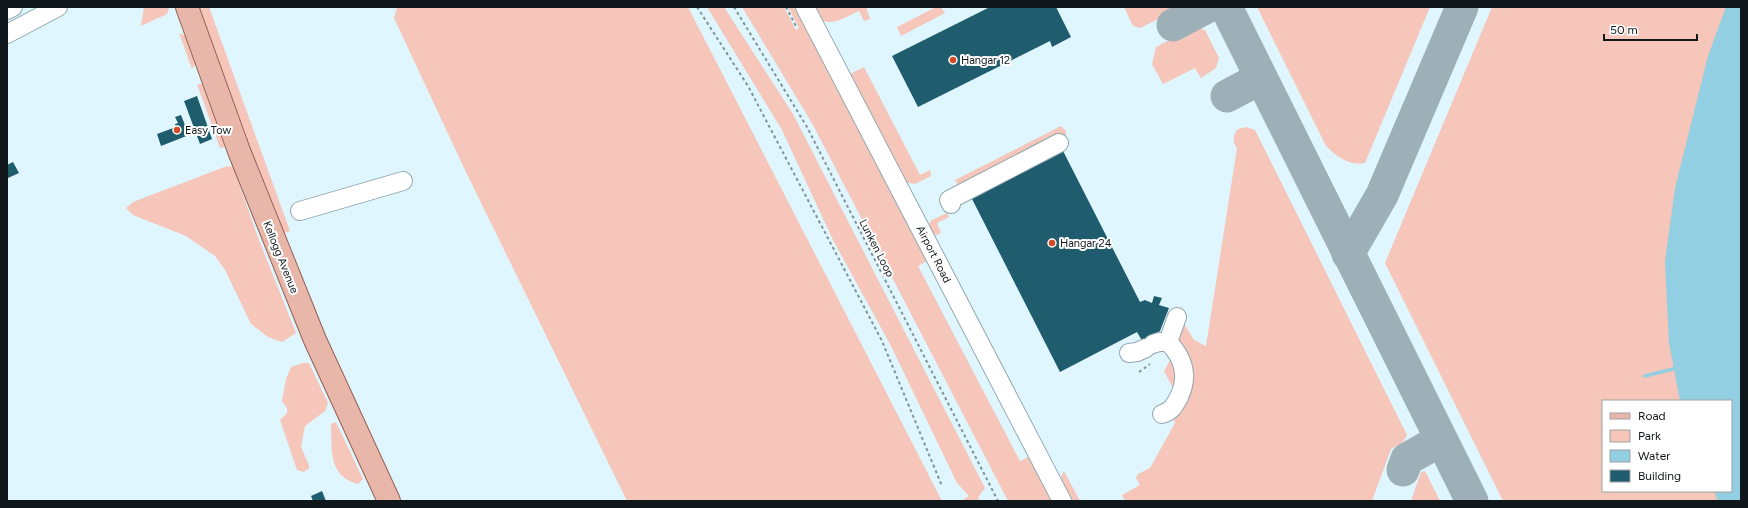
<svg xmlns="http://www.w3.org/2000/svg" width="1748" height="508" viewBox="0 0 1748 508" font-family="Figtree,sans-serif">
	<rect width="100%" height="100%" fill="#dff6fe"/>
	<g fill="#f5c6b9" fill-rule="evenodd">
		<polygon points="144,7 169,7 167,14 141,26"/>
		<polygon points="199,7 209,7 290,231 282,234"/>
		<polygon points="397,7 688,7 942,501 627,501 465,170 394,18"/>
		<polygon points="707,7 724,7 793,114 985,488 978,497 980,501 961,501 969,496 957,483 891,346 833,240 782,130"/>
		<polygon points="742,7 784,7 796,30 799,28 788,7 798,7 929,260 918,266 1020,461 1030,456 1054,501 1008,501 813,125"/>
		<path d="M813,7H866L870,19L864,21L859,11C845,17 834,26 819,20Z"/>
		<polygon points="936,7 941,7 945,13 901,36 897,27"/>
		<polygon points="1124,7 1183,7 1140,28 1133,26"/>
		<path d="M1257,7H1430L1365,163C1349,166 1337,157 1326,146Z"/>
		<path d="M1492,7H1741V501H1503L1385,263ZM1603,401H1731V491H1603Z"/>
		<polygon points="1194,27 1205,30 1219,58 1216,68 1201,78 1195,68 1163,84 1152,64 1156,47"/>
		<polygon points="179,33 184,35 186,38 195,64 192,69"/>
		<polygon points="864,67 920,175 930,170 931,176 915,184 904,182 849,78 852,73"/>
		<polygon points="197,84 202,84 225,147 220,148"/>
		<polygon points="1061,126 1066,131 1066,135 960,189 955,180"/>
		<path d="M1246,127L1255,130L1407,435L1402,443L1391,449L1372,501H1125L1122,495L1140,485L1136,478L1138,474L1150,468L1175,423L1172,417L1188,388L1176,341L1184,324L1194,340L1206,346L1237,148C1232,141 1233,135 1238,129Z"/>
		<polygon points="227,166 233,167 259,240 296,333 282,342 268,337 251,324 225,270 215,256 186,236 133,215 126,208 133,202"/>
		<polygon points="947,213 949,217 937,223 941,233 932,237 929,230 930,221"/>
		<polygon points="1173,355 1180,374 1173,388 1164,371"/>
		<polygon points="303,363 309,363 328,403 325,411 305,426 301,447 309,465 309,468 304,472 297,470 280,420 287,413 287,408 282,401 286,379 291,367"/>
		<path d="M336,422L363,479L358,484C328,476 332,450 331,424Z"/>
		<path d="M1064,471L1080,501H1070C1065,491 1057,482 1064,471Z"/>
		<polygon points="1425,471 1440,501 1411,501 1421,472"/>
	</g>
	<polygon fill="#93cfe2" points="1726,7 1741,7 1741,501 1718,501 1714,491 1731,491 1731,401 1680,401 1669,343 1665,261 1675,188 1708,56"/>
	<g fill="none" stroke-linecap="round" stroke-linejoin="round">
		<polyline stroke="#93cfe2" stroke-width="3.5" points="1645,376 1677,368"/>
		<g stroke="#9eb0b7" stroke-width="33">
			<polyline points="1226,7 1472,501"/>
			<polyline points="1173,25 1207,7"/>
			<polyline points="1227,96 1261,78"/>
			<polyline points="1348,254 1382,195 1462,7"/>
			<polyline points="1403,470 1407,459 1441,440"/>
		</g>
	</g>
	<g fill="#1f5c6d">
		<polygon points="990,7 1056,7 1071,37 1052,47 1050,41 918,107 892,56"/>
		<polygon points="197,96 212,139 200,144 184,101"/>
		<polygon points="181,115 189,135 161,146 157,134 176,127 175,124 178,123 175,117"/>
		<polygon points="1061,147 1140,302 1145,300 1152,303 1154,296 1162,298 1159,305 1169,308 1160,331 1150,337 1148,351 1137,332 1060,372 969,193"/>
		<polygon points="13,162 19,173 8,178 7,165"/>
		<polygon points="322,491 326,501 313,501 311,496"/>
	</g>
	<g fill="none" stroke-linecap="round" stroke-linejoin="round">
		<defs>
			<g id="minor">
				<polyline points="805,7 1062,501"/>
				<polyline points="7,10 13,7"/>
				<polyline points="7,34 58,7"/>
				<polyline points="951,204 949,200 1059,143"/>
				<polyline points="300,211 403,181"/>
				<polyline points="1168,342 1177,317"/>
				<path d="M1153,344L1159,342H1168C1184,358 1189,377 1179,397C1174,406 1172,411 1162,414"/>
				<polyline points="1129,353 1137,352 1146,348"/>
			</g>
			<polyline id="major" points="187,7 239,151 315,340 389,501"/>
		</defs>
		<use href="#minor" stroke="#92a7ae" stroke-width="20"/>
		<use href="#major" stroke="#936053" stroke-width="24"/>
		<g stroke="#819297" stroke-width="2" stroke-dasharray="3 3" stroke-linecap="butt">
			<polyline points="697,7 748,86 882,341 942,486"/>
			<polyline points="734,7 807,127 998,501"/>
			<polyline points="786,7 797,28"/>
			<polyline points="1139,372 1150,364"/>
		</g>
		<use href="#minor" stroke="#fff" stroke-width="18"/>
		<use href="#major" stroke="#e9b7aa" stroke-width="22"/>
	</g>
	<g fill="#d34a26" stroke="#fff" stroke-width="1.5">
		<circle cx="953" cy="60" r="4"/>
		<circle cx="177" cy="130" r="4"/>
		<circle cx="1052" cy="243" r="4"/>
	</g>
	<g text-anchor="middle" stroke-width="4" stroke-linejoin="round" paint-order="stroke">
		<g font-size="11" fill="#0f171a" stroke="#fff" text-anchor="start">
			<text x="961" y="64">Hangar 12</text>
			<text x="185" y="134">Easy Tow</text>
			<text x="1060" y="247">Hangar 24</text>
		</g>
		<g font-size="11" fill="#0f171a" stroke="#fff">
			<text transform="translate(877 248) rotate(63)" y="4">Lunken Loop</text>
			<text transform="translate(934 254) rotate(63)" y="4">Airport Road</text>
			<text transform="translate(281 257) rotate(68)" y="4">Kellogg Avenue</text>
		</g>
	</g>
	<rect width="1748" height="508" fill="none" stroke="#0f171a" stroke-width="16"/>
	<rect x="1602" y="400" width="130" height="92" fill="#ffffff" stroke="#9fa2a3"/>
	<rect x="1610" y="413" width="20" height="6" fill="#e9b7aa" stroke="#9fa2a3"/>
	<text x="1638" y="420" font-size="12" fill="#0f171a">Road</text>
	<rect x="1610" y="430" width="20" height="12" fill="#f5c6b9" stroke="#9fa2a3"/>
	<text x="1638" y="440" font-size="12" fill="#0f171a">Park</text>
	<rect x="1610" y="450" width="20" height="12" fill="#93cfe2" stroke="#9fa2a3"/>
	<text x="1638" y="460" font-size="12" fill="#0f171a">Water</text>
	<rect x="1610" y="470" width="20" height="12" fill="#1f5c6d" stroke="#9fa2a3"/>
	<text x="1638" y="480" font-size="12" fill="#0f171a">Building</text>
	<path d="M1604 34v6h93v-6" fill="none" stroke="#0f171a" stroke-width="2"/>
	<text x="1610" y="34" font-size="12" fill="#0f171a" stroke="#ffffff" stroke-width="3" paint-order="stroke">50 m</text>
</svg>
